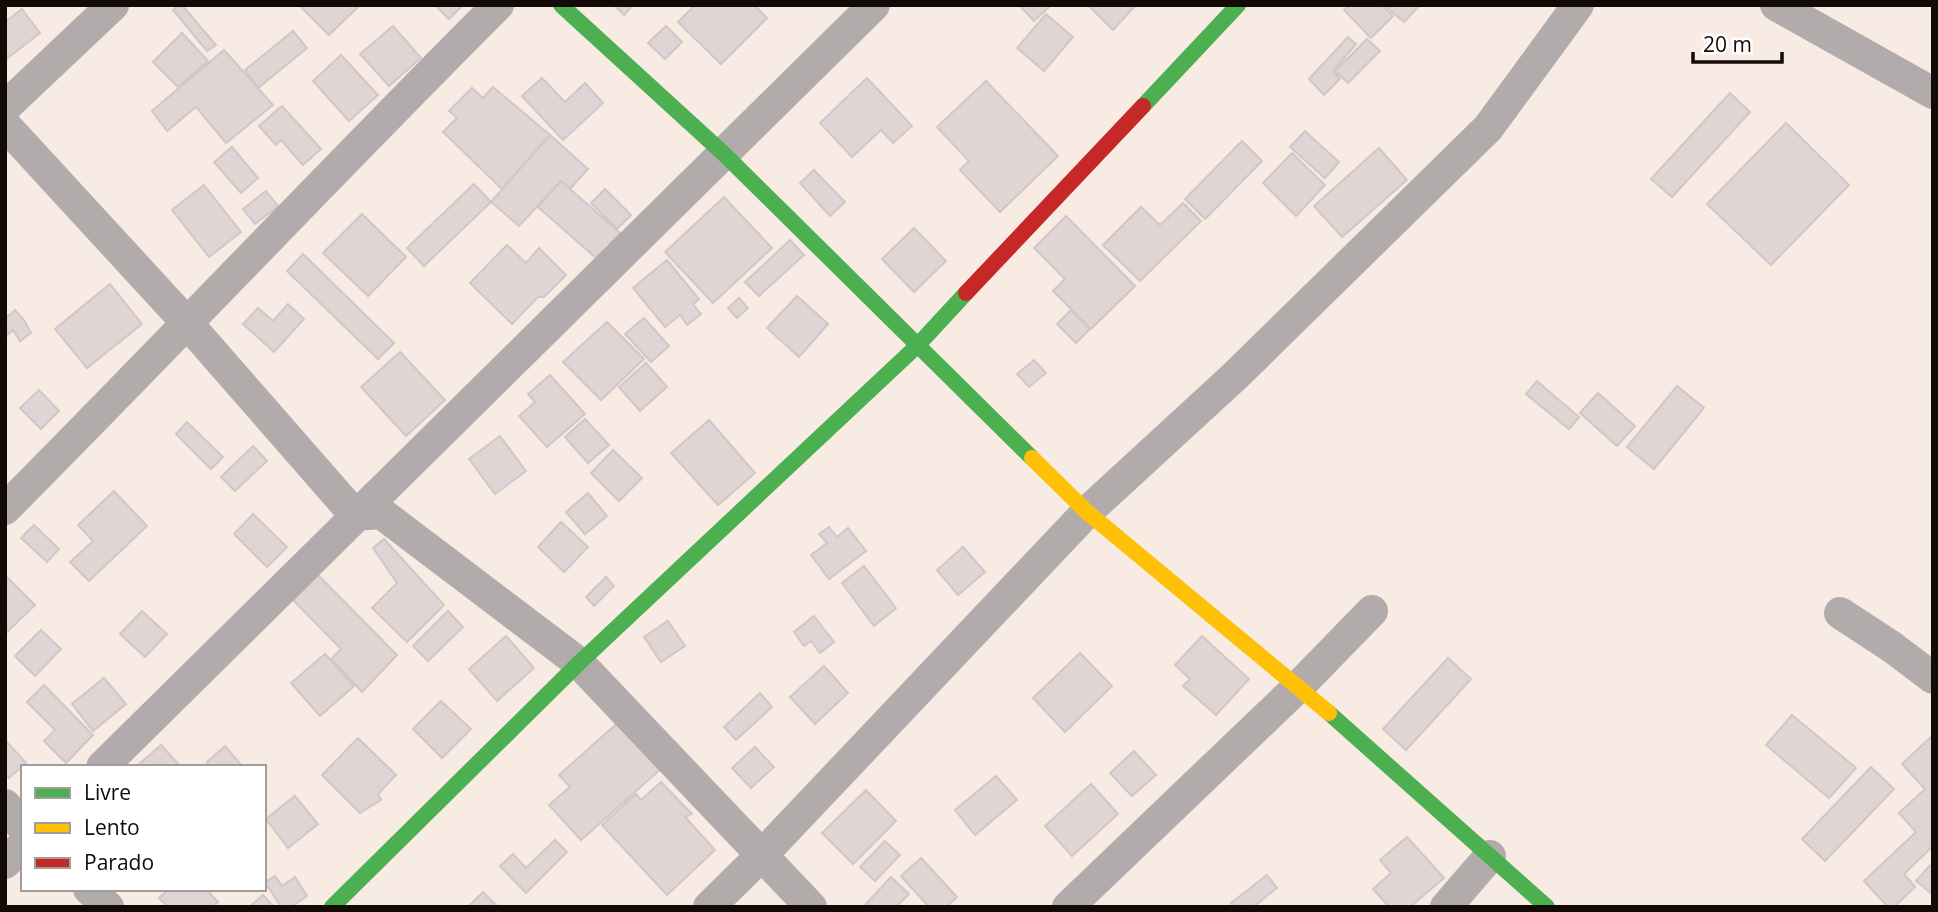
<svg xmlns="http://www.w3.org/2000/svg" width="1938" height="912" viewBox="0 0 1938 912" font-family="'Open Sans',sans-serif">
	<rect width="100%" height="100%" fill="#f7ebe4"/>
	<g fill="#e0d5d4" stroke="#d2c7c6" stroke-width="2">
		<polygon points="178,5 182,5 216,45 207,51 173,10"/>
		<polygon points="299,5 360,5 329,35"/>
		<polygon points="435,5 463,5 449,19"/>
		<polygon points="614,5 633,5 624,15"/>
		<polygon points="695,5 754,5 767,18 721,64 678,22"/>
		<polygon points="1019,5 1051,5 1034,21"/>
		<polygon points="1088,5 1136,5 1113,30"/>
		<polygon points="1350,5 1381,5 1393,16 1371,38 1344,10"/>
		<polygon points="1384,5 1420,5 1404,22"/>
		<polygon points="22,9 40,33 5,60 5,22"/>
		<polygon points="1046,14 1073,37 1044,71 1017,48"/>
		<polygon points="393,26 421,58 389,86 360,54"/>
		<polygon points="666,26 682,42 665,59 648,43"/>
		<polygon points="293,31 307,48 258,88 245,70"/>
		<polygon points="182,33 208,61 178,87 153,62"/>
		<polygon points="1348,37 1356,44 1333,71 1340,79 1324,95 1309,79"/>
		<polygon points="1367,39 1380,51 1348,83 1335,71"/>
		<polygon points="224,50 273,105 226,143 196,107 167,131 152,111"/>
		<polygon points="341,55 378,95 349,121 313,81"/>
		<polygon points="542,78 565,102 585,83 603,103 563,140 522,96"/>
		<polygon points="867,78 912,126 893,143 881,130 852,157 820,123"/>
		<polygon points="986,81 1058,156 1000,212 960,170 969,161 937,127"/>
		<polygon points="493,87 550,135 502,189 443,132 457,118 449,111 472,88 483,98"/>
		<polygon points="1730,93 1750,112 1672,197 1651,179"/>
		<polygon points="282,106 321,149 303,165 281,140 276,145 259,126"/>
		<polygon points="1786,123 1849,185 1771,265 1707,204"/>
		<polygon points="1305,131 1339,162 1325,178 1290,147"/>
		<polygon points="550,135 588,169 570,189 561,181 519,226 491,202"/>
		<polygon points="1242,141 1262,161 1205,219 1185,199"/>
		<polygon points="232,147 258,178 241,193 214,162"/>
		<polygon points="1379,148 1407,180 1342,237 1314,206"/>
		<polygon points="1292,153 1325,185 1296,216 1263,183"/>
		<polygon points="814,170 845,202 830,216 800,183"/>
		<polygon points="561,181 620,233 597,259 538,207"/>
		<polygon points="474,184 491,202 424,266 407,248"/>
		<polygon points="204,185 241,232 209,257 172,210"/>
		<polygon points="605,189 631,215 617,229 591,203"/>
		<polygon points="266,191 278,206 255,224 243,209"/>
		<polygon points="724,197 772,248 713,303 665,252"/>
		<polygon points="1183,203 1201,221 1140,281 1103,245 1141,207 1160,225"/>
		<polygon points="362,214 406,257 368,296 323,253"/>
		<polygon points="1066,216 1135,286 1091,329 1053,291 1065,279 1034,248"/>
		<polygon points="914,228 946,261 914,292 882,259"/>
		<polygon points="790,240 804,255 759,296 745,282"/>
		<polygon points="507,245 526,263 539,248 566,275 544,297 538,297 512,324 470,283"/>
		<polygon points="303,254 394,343 378,359 287,271"/>
		<polygon points="667,260 699,299 693,304 701,314 687,325 680,315 665,327 633,288"/>
		<polygon points="110,284 142,324 87,368 55,329"/>
		<polygon points="797,296 828,324 799,357 767,328"/>
		<polygon points="739,298 748,308 737,318 728,308"/>
		<polygon points="288,304 304,319 274,352 243,324 258,308 273,321"/>
		<polygon points="15,310 24,320 31,333 20,341 13,330 5,337 5,319"/>
		<polygon points="1071,310 1090,329 1076,343 1057,324"/>
		<polygon points="644,318 669,346 651,362 625,334"/>
		<polygon points="607,322 644,359 601,400 563,362"/>
		<polygon points="400,352 445,400 406,436 361,387"/>
		<polygon points="1034,360 1046,373 1029,387 1017,374"/>
		<polygon points="646,363 667,387 640,411 619,387"/>
		<polygon points="550,375 585,414 547,447 519,416 535,402 528,394"/>
		<polygon points="1537,381 1579,417 1569,429 1526,394"/>
		<polygon points="1677,386 1704,408 1654,469 1627,447"/>
		<polygon points="39,390 59,411 41,429 20,408"/>
		<polygon points="1598,393 1635,426 1617,446 1580,413"/>
		<polygon points="585,419 609,445 588,463 565,437"/>
		<polygon points="709,420 755,473 718,505 671,453"/>
		<polygon points="187,422 223,457 211,469 176,434"/>
		<polygon points="500,436 526,471 495,494 469,459"/>
		<polygon points="253,446 267,461 235,491 221,477"/>
		<polygon points="613,450 642,478 619,501 591,473"/>
		<polygon points="114,491 147,526 89,581 70,562 93,541 78,525"/>
		<polygon points="588,493 607,516 585,534 566,512"/>
		<polygon points="253,514 287,547 267,567 234,534"/>
		<polygon points="561,522 588,547 564,572 538,547"/>
		<polygon points="34,525 59,549 47,562 21,538"/>
		<polygon points="829,527 837,537 848,528 866,551 829,579 811,555 827,543 819,534"/>
		<polygon points="384,539 444,605 407,642 372,608 397,583 373,548"/>
		<polygon points="963,547 985,572 958,595 937,570"/>
		<polygon points="864,566 896,608 874,626 842,583"/>
		<polygon points="5,575 35,605 5,634"/>
		<polygon points="318,575 397,655 362,692 331,659 341,649 293,600"/>
		<polygon points="606,577 614,586 594,606 586,597"/>
		<polygon points="142,611 167,634 145,657 120,634"/>
		<polygon points="448,611 463,627 428,661 413,646"/>
		<polygon points="814,616 834,642 820,653 811,641 804,646 794,632"/>
		<polygon points="668,621 685,646 661,662 644,637"/>
		<polygon points="41,630 61,649 35,676 15,656"/>
		<polygon points="506,636 534,668 497,701 469,669"/>
		<polygon points="1202,636 1249,679 1216,715 1183,686 1190,679 1175,665"/>
		<polygon points="1080,653 1112,686 1065,732 1033,698"/>
		<polygon points="325,654 354,686 320,716 291,683"/>
		<polygon points="1448,658 1471,679 1406,750 1383,729"/>
		<polygon points="824,666 848,693 815,724 790,697"/>
		<polygon points="104,678 126,704 93,731 72,704"/>
		<polygon points="44,685 93,735 66,763 44,741 55,730 27,702"/>
		<polygon points="760,693 772,707 736,740 724,727"/>
		<polygon points="441,701 471,729 442,758 413,729"/>
		<polygon points="1792,715 1856,768 1829,798 1766,745"/>
		<polygon points="621,720 663,767 581,840 549,805 570,787 559,775"/>
		<polygon points="1933,735 1933,846 1904,874 1915,887 1894,907 1888,907 1864,881 1916,832 1899,813 1925,789 1902,764"/>
		<polygon points="358,738 396,775 378,794 381,800 360,813 322,775"/>
		<polygon points="5,740 26,763 9,778 5,773"/>
		<polygon points="161,745 181,767 137,766"/>
		<polygon points="225,746 243,767 211,767 207,762"/>
		<polygon points="755,747 774,767 751,788 732,768"/>
		<polygon points="1134,751 1156,775 1132,796 1110,773"/>
		<polygon points="1871,767 1894,789 1825,861 1802,839"/>
		<polygon points="996,776 1017,800 975,835 955,810"/>
		<polygon points="661,782 692,814 685,817 715,850 667,895 602,825 636,794 641,800"/>
		<polygon points="1091,784 1118,814 1072,856 1045,826"/>
		<polygon points="866,790 896,821 853,864 822,833"/>
		<polygon points="295,796 318,824 288,848 266,819"/>
		<polygon points="1407,837 1444,878 1410,907 1389,907 1373,889 1391,873 1380,860"/>
		<polygon points="555,840 567,852 526,893 500,866 513,854 526,868"/>
		<polygon points="885,841 900,855 875,881 860,867"/>
		<polygon points="921,858 957,897 946,907 929,907 901,876"/>
		<polygon points="1933,862 1933,895 1916,881"/>
		<polygon points="1267,875 1277,888 1253,907 1235,907 1231,903"/>
		<polygon points="275,876 282,886 295,877 307,896 291,907 281,907 265,882"/>
		<polygon points="891,877 909,894 896,907 863,907"/>
		<polygon points="169,889 206,889 218,902 213,907 168,907 159,898"/>
		<polygon points="483,892 498,907 468,907"/>
		<polygon points="263,895 274,907 249,907"/>
	</g>
	<g fill="none" stroke-linecap="round" stroke-linejoin="round">
		<g stroke="#b1acab" stroke-width="32">
			<polyline points="1776,5 1933,93"/>
			<polyline points="5,107 113,5"/>
			<polyline points="5,125 188,324 355,515 381,513 579,663 811,907"/>
			<path d="M5,509C171,342 332,171 498,5"/>
			<polyline points="1840,613 1892,647 1933,678"/>
			<polyline points="102,767 874,5"/>
			<polyline points="5,805 23,827"/>
			<polyline points="5,863 23,845"/>
			<polyline points="89,889 108,907"/>
			<polyline points="709,907 763,854 1087,512 1235,376 1488,128 1578,5"/>
			<polyline points="1068,907 1299,686 1372,611"/>
			<polyline points="1446,907 1490,856"/>
		</g>
		<g stroke="#4caf50" stroke-width="16">
			<polyline points="561,5 723,153 1032,458"/>
			<polyline points="1143,106 1238,5"/>
			<polyline points="1329,713 1547,907"/>
			<polyline points="332,907 579,663 917,346 966,293"/>
		</g>
		<polyline stroke="#ffc107" stroke-width="16" points="1032,458 1087,512 1329,713"/>
		<polyline stroke="#c62828" stroke-width="16" points="966,293 1143,106"/>
	</g>
	<rect width="1938" height="912" fill="none" stroke="#130a06" stroke-width="14"/>
	<rect x="21" y="765" width="245" height="126" fill="#ffffff" stroke="#a19d9b" stroke-width="2"/>
	<rect x="35" y="788" width="35" height="10" fill="#4caf50" stroke="#a19d9b" stroke-width="2"/>
	<text x="84" y="800" font-size="21" fill="#130a06">Livre</text>
	<rect x="35" y="823" width="35" height="10" fill="#ffc107" stroke="#a19d9b" stroke-width="2"/>
	<text x="84" y="835" font-size="21" fill="#130a06">Lento</text>
	<rect x="35" y="858" width="35" height="10" fill="#c62828" stroke="#a19d9b" stroke-width="2"/>
	<text x="84" y="870" font-size="21" fill="#130a06">Parado</text>
	<path d="M1693 52v10h89v-10" fill="none" stroke="#130a06" stroke-width="3.5"/>
	<text x="1703" y="52" font-size="21" fill="#130a06" stroke="#ffffff" stroke-width="5" paint-order="stroke">20 m</text>
</svg>
